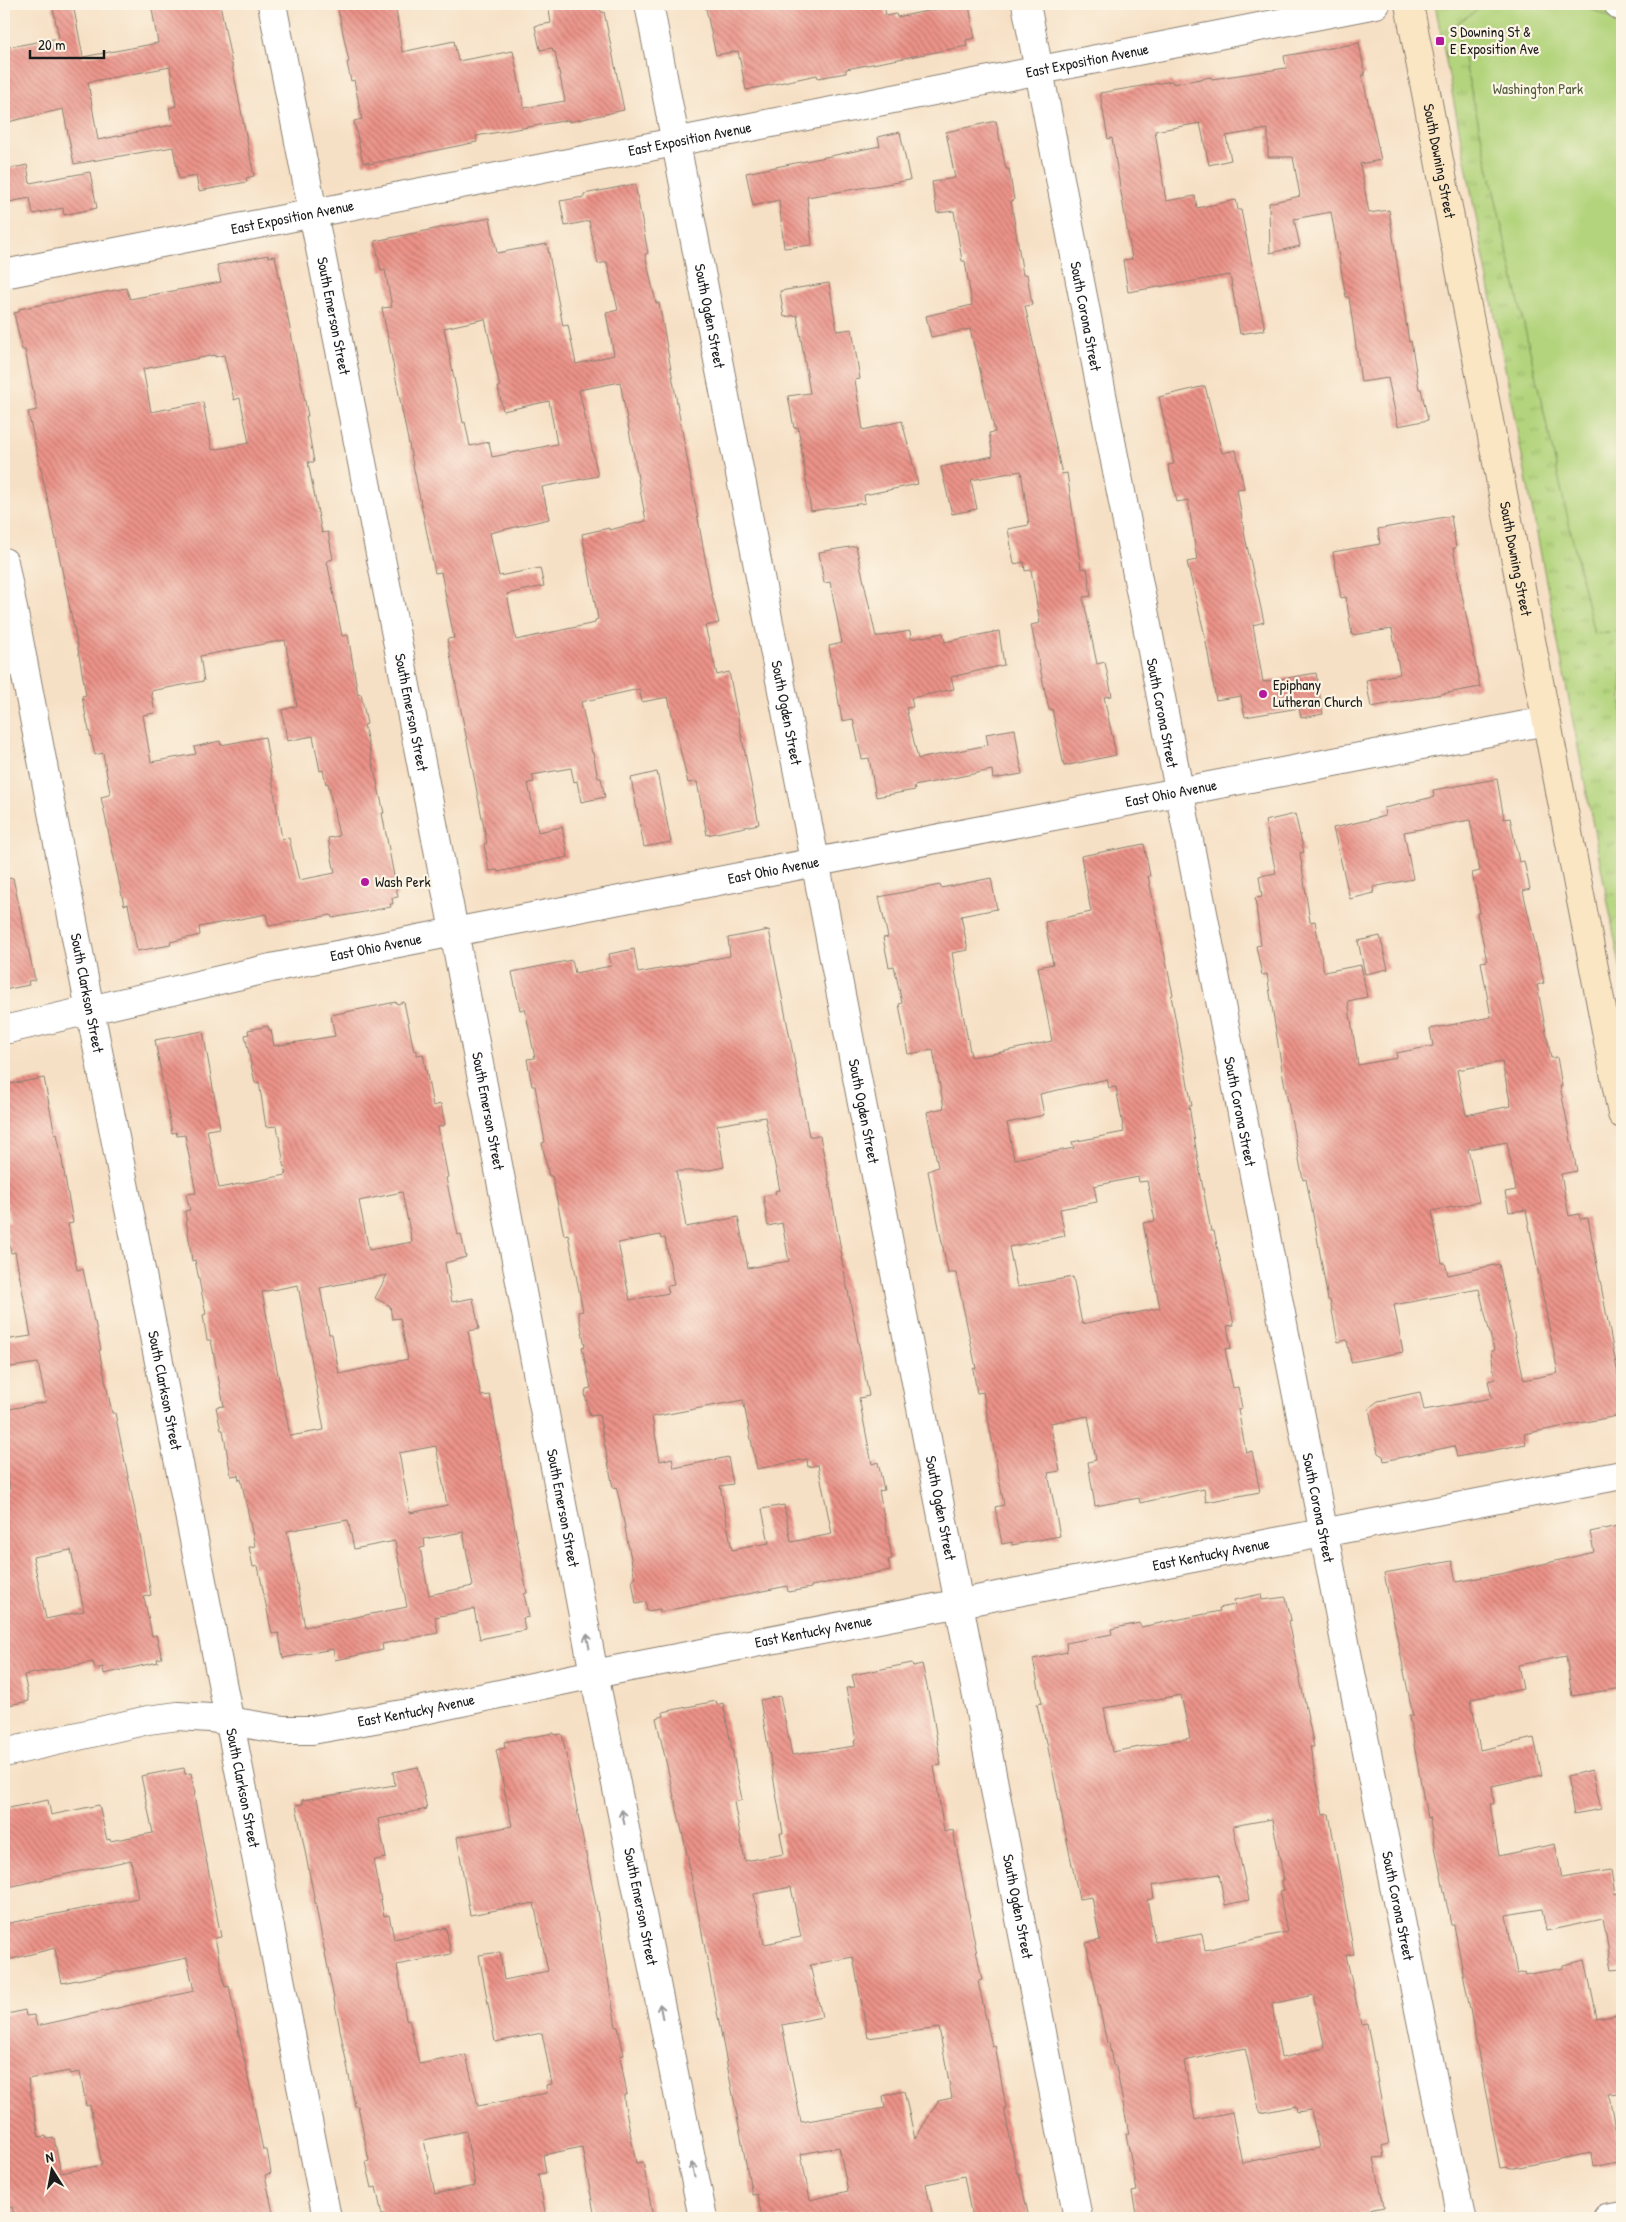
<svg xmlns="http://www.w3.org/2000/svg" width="1626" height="2222" viewBox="0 0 1626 2222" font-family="'Patrick Hand',sans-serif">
	<defs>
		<pattern id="grass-tufts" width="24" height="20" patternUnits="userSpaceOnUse" patternTransform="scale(1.25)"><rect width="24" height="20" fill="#b3d47d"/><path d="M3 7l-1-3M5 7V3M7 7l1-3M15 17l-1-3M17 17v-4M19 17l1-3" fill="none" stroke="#99b56b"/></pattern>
		<pattern id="building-back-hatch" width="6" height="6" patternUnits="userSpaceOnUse" patternTransform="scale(1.25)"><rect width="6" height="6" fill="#ec9389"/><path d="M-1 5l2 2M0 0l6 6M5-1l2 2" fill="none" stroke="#be776f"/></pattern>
	</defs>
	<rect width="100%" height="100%" fill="#fcf5e5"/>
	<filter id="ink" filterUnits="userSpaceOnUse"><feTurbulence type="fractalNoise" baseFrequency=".02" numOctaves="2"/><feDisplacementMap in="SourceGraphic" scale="10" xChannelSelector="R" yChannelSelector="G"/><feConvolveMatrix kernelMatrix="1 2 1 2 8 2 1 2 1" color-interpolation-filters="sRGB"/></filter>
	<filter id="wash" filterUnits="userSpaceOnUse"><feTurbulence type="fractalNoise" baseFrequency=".0096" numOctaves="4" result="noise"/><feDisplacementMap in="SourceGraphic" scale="20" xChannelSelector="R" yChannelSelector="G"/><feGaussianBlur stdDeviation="1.12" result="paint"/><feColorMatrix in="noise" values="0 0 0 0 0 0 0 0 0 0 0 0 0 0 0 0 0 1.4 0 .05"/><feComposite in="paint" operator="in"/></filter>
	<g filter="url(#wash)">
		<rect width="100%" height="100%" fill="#f6e0c5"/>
		<polygon fill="url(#grass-tufts)" stroke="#68784c" points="1435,4 1622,4 1622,976"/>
		<polygon fill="#b3d47d" stroke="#68784c" points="1495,4 1580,4 1622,23 1622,630 1594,634 1456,24 1480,8"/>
		<g id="blocks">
			<g fill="url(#building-back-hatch)" fill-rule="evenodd">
				<path d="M52,4H73L83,57L158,43L151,4H220L254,176L246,178L247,182L199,191L196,176L179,179L173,147L74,164L63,109L4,123V48L59,38ZM170,67L176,106L169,108L172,125L98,140L88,82Z"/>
				<polygon points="337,4 380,4 382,11 396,9 402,52 454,41 458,61 513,51 524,108 565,101 555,52 553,52 552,48 540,50 535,26 551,23 548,4 599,4 601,12 604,12 624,110 569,122 569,120 476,136 477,142 369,164 369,162 363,163 354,121 362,119 354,80 351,81 347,63 349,62"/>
				<polygon points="705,4 884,4 886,16 896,14 897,17 964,4 965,7 969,6 975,38 966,40 967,46 846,69 846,73 818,78 817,75 746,90 738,51 716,55"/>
				<polygon points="1359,43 1365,75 1362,75 1381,160 1360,164 1369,213 1389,210 1409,342 1411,341 1419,389 1421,389 1428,420 1398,426 1388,378 1361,382 1349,297 1346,297 1331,212 1294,219 1300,246 1270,253 1269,203 1300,196 1293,157 1268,157 1268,129 1226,136 1231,160 1209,165 1200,123 1155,131 1166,201 1195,196 1197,208 1236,200 1238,210 1241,210 1265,330 1240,334 1230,275 1128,292 1123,260 1132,259 1112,138 1108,139 1100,93 1172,81 1173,84 1211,77 1212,79 1286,68 1284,56"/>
				<polygon points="996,121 1006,169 1009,169 1014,200 1011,201 1023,275 1027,274 1032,305 1025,306 1062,474 1067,473 1081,569 1087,568 1091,596 1083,597 1097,664 1105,662 1112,696 1104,697 1116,755 1064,766 1052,709 1049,710 1031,625 1040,623 1031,570 1025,571 1024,562 1014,564 1008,529 1029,525 1021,471 971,480 977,509 952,514 941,467 993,456 989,433 995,432 970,329 931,337 926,316 972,305 965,261 962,261 954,211 937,213 932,182 955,178 946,132"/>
				<polygon points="900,132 910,180 807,197 812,245 784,248 779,200 753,206 746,173 880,146 878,137"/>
				<polygon points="27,165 30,183 90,172 97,208 64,215 63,208 33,214 30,198 4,203 4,170"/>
				<path d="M635,184L648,253L645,254L656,303H659L711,591L719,623L705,626L717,675L729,672L759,824L707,835L697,782L688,783L668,697L642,702L639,689L581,702L592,753H593L598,778H601L605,797L581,802L577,781L574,782L571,768L532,775L534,782L528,783L538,832L562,827L568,857L498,872L497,870L489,871L484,844L487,843L447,639L454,638L441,572L435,573L404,420L382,308L392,307L385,270L381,271L375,241L490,218L497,253L547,244L563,326L568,325L576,364L614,355L606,313L618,310L607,262L598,264L589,221L565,226L560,201L584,197V194ZM485,319L500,387H498L503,411L549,401L557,444L492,457L489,442L470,446L465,422L463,423L444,328ZM620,382L646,521L609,530V528L582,534L598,619L595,620V623L516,640L507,594L544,586L540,568L499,576L490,533L549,519L542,487L598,476L579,390Z"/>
				<path d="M268,255V257L275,256L308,416H306L314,462H308L322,533L328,532L333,559L327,561L342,636L348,635L358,695L361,694L367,724L364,725L384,813H382L398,897L392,898L393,904H390L391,907L332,918L331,915L269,926L266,914L199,927L200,935L170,942L171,945L137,951L128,904L124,905L101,797L109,795L110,793L103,753L95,755L87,722L82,696L86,695L77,643L49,506L28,412L37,410L25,350H22L14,313L19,312V309L126,288L130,299L221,282L217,265ZM215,355V357L224,355L234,400L240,398L249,443L212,450L203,402L151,412L143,369ZM285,640L297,706L282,710L287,741L313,736L320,771L323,770L326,784L328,783L339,836L328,838L335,873L299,880L289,838L282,839L265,737L221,745L220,741L194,747L196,754L151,762L143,715L155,713L151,691L204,681L200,656Z"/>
				<polygon points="829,283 837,331 852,329 860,379 855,380 863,430 902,421 918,484 864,495 865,503 811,511 798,427 794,428 788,396 810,393 797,315 784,317 780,291"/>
				<polygon points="1205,386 1222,453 1236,450 1244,488 1237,489 1245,537 1264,622 1253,625 1263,682 1316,673 1323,714 1301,718 1299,708 1245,717 1241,696 1216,700 1205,636 1187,562 1197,560 1188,500 1177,502 1168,465 1174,464 1159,397"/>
				<polygon points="1451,516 1456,548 1453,548 1480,687 1371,707 1366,680 1400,674 1392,629 1352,635 1346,597 1341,598 1333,552 1380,544 1378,529"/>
				<polygon points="856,546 876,637 910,631 911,639 943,633 945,642 999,631 1004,665 951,677 954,689 911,698 913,707 906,708 918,759 988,745 986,734 1015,729 1022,774 993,779 992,770 914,786 915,790 876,797 869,758 862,759 853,719 842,721 829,646 842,643 830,582 824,583 819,552"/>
				<polygon points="657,772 671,842 644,847 631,778"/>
				<path d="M1497,779L1504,819L1510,818L1519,862L1524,861L1530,889L1523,891L1544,983L1537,985L1551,1058L1557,1057L1562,1086H1560L1577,1171L1561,1174L1569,1216L1579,1214L1580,1219L1588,1218L1622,1395V1415L1524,1434L1526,1444L1457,1457L1454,1446L1384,1461L1383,1456L1378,1453L1369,1408L1378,1401L1420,1392L1424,1410L1492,1398L1488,1381L1495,1379L1491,1351L1494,1350L1479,1289L1394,1305L1403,1352L1351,1362L1347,1340L1338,1342L1330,1300H1328L1315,1225L1306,1179L1303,1180L1283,1076L1267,974L1262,975L1256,946L1261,945L1255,898L1262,897L1259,876L1276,873L1265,821L1295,814L1304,852L1300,853L1310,922L1315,921L1324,972L1361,965L1367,997L1348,1001L1358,1065L1397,1058L1396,1053L1433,1046L1430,1029L1491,1017L1481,962L1487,961L1477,913L1480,912L1472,873L1480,871L1470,820L1404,832L1413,879L1373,887L1374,893L1350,899L1333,828L1385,816L1384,808L1434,797L1433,790ZM1502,1062L1511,1106L1466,1115L1457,1070ZM1507,1142L1516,1190L1505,1192L1509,1212L1526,1210L1558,1373L1524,1380L1499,1264L1448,1275L1445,1263H1442L1432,1211L1479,1202L1468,1149Z"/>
				<path d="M1144,844L1150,876H1148L1173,995L1171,996L1192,1106H1189L1199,1167L1211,1231H1214L1234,1325L1227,1326L1231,1348L1225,1349L1233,1388L1238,1387L1242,1408L1238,1409L1246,1453L1252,1451L1260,1492L1206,1502L1204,1489L1140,1503L1139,1498L1095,1506L1088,1462L1096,1460L1088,1416L1050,1423L1060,1471L1048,1473L1060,1536L1012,1545V1542L1002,1544L995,1507L1004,1505L983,1392L977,1393L973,1369L976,1368L956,1273H948L928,1171L938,1167L927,1112L944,1108L933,1050L908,1054L899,1004L902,1003L894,966L889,967L883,938L888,937L879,897L940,885L941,888L991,878L997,909L961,916L968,950L952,953L971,1057L997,1053L1052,1041L1038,967L1053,964L1045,922L1091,912L1081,856ZM1107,1079L1109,1088L1116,1087L1124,1132L1072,1142L1074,1148L1014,1159L1007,1123L1044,1115L1040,1094ZM1138,1177L1139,1182L1147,1181L1155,1221L1143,1223L1160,1308L1082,1324L1073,1277L1017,1287L1009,1247L1065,1236L1060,1209L1097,1202L1094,1186Z"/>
				<polygon points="13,878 35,980 28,981 29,985 4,990 4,879"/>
				<path d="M769,930L809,1136H820L829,1182L842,1256H841L869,1396L859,1398L872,1464L878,1462L884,1490L879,1491L892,1559L888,1560L890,1570L811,1586V1588L788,1592L787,1586L660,1612V1609L647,1611L646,1602L636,1604L632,1580L635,1579L619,1498L616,1487L613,1488L599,1415L590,1416L585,1394L586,1389L591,1388L582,1347L585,1346L578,1312L583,1311L568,1234L564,1235L552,1176H549L542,1143L545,1142L535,1086H532L527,1059L535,1058L525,1009L520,1010L512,972L572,960L575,973L611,966L609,954L634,949L638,973L730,956L728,938ZM765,1117L780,1190L775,1191L776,1194L763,1196L768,1226L782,1223L789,1261L748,1268L738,1217L686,1227L676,1171H704L724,1167L717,1125ZM660,1235L661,1239L665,1238L674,1285L667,1286L669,1293L630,1300L618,1243ZM743,1400L757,1469L807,1459L808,1467L818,1465L832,1534L791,1542L784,1505L762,1509L769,1543L732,1550L720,1486L733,1484L728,1457L674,1468L672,1458L660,1461L652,1417Z"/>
				<polygon points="1380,936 1388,969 1365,974 1358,941"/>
				<path d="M396,1002L397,1004L404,1002L414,1051L417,1050V1055L423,1054L433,1106L441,1104L445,1125L438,1127L448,1177L446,1178L458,1235L461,1234L466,1257L445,1263L452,1302L473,1298L479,1329L468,1331L481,1396L490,1395L527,1593L524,1594L529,1617L523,1618L525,1630L480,1639L474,1609L435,1617L438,1633L382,1644L383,1650L335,1660L333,1649L283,1658L279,1633L272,1634L258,1566L253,1567L249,1547L255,1546L241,1479L239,1480L238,1475L231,1476L223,1430H221L216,1407L224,1406L211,1340H207L203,1315L206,1314L195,1260L192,1261L185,1211L190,1210L186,1194L196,1193L185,1135L177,1136L176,1132L172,1133L155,1040L203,1031L220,1128L207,1130L219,1188L286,1175L277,1126L266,1127L259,1082L255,1083L245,1035L249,1034L248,1030L268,1026L269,1030H271L274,1046L335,1036L331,1015ZM402,1192L412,1242L369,1250L359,1201ZM387,1275L375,1298L390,1306L392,1319L400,1318L408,1359L339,1374L332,1334H329L320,1288ZM298,1285L324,1430L290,1436L262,1292ZM436,1446L447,1505L410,1513L399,1453ZM348,1520L354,1549L395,1541L407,1607L305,1627L287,1531ZM463,1532L473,1586L429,1595L420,1548L425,1547L424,1539Z"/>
				<path d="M44,1078L55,1135L57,1134L60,1149L73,1223L68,1224L77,1270L83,1269L94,1322H95L101,1350H99L112,1413H115L143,1550L151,1595L144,1597L152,1636L156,1635L162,1658L157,1659L158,1662L104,1674L103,1667L95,1669L93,1662L24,1675L29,1701L4,1706V1490L10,1489L4,1461V1410L46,1402L38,1363L4,1368V1340L31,1336L15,1252L11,1253L5,1222L10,1221L4,1192V1085ZM71,1550L84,1611L46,1619L33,1557Z"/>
				<polygon points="1622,1525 1622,1688 1572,1696 1566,1656 1518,1665 1523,1689 1471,1699 1480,1750 1534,1738 1542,1775 1492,1786 1494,1804 1490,1804 1499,1856 1555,1844 1562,1878 1611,1870 1615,1894 1622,1892 1622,1968 1612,1969 1603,1919 1546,1931 1542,1909 1506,1915 1517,1974 1525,1972 1526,1975 1563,1968 1563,1965 1585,1960 1597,2018 1622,2013 1622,2094 1610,2095 1622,2161 1593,2167 1591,2153 1509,2169 1508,2167 1500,2168 1454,1925 1451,1925 1429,1817 1427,1818 1409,1716 1413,1716 1384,1573 1452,1561 1456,1582 1505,1573 1594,1552 1590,1532"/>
				<path d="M1261,1594L1262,1600L1286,1597L1291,1620L1288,1621L1314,1747H1310L1323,1815L1329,1814L1354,1954L1346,1955L1361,2024L1367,2023L1389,2144L1382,2146L1384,2157L1374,2158L1384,2207L1368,2210V2213L1340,2218H1137L1132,2192L1137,2191L1126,2134H1129L1116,2067L1113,2065L1109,2043H1107L1086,1943L1100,1940L1092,1897L1079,1899L1046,1738H1044L1037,1704L1042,1703L1033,1659L1067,1652L1066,1643L1112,1634L1111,1629L1139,1623L1141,1627L1220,1611L1219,1608L1235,1605L1234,1600ZM1181,1695L1190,1738L1112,1752L1104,1708ZM1272,1819L1284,1880L1282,1881L1284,1890L1279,1891L1287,1932L1205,1950L1202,1934L1155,1942L1147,1900L1154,1898L1152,1885L1219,1874L1225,1905L1249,1900L1233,1826ZM1313,1995L1325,2048L1281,2058L1272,2004ZM1245,2048L1260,2113L1296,2106L1297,2112L1311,2110L1319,2148L1242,2163L1232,2112L1195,2120L1184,2061Z"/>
				<path d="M912,1663L913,1666L922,1664L932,1709L941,1765L934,1766L944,1832L953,1830L982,1980L978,1981L992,2046L995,2045L1006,2108H1004L1017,2173H1019L1029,2218H972L964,2176L926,2184L933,2218H762L757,2194L752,2195L686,1849L656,1718L664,1716L663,1712L716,1701L717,1705L723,1703L742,1800L734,1802L745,1861L784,1854L780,1833H783L760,1700L780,1696L792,1755L855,1746L854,1741L856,1740L846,1688L855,1687L852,1675ZM791,1887L801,1937L764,1944L754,1894ZM853,1957L868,2038L939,2028L952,2098L938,2101L915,2139L904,2091L883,2096L885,2108L801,2122L782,2025L822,2017L810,1965ZM839,2147L848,2191L810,2200L801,2154Z"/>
				<path d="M554,1733L555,1735L562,1734L596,1905L616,2027H618L624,2055L620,2056L627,2094L624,2095V2100L636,2163L643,2162L653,2218H595L582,2147L543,2155L546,2173L538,2174L546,2218H386L385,2214L382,2215L376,2187L372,2188L366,2162L369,2161L358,2106H355L296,1805L303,1804L302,1800L395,1785L393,1772L418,1767L427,1809L378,1819L386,1858L375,1860L374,1865L384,1916L389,1915L394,1939L446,1928L451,1954L397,1965L406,2020L409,2019L419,2064L466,2055L478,2106L547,2093L546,2085L552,2084L542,2033L495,2042L479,1955L500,1952L504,1980L548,1971L534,1903L470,1915L457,1837L512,1826L496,1750L505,1748L504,1742ZM466,2131L475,2186L435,2194L424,2140Z"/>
				<path d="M184,1768L185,1774L191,1773L195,1794L194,1795L221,1937L215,1938L225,1987L229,1986L263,2150H267L271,2173L265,2175L274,2218H15L12,2207L4,2209V2015L25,2010L26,2016L34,2015L37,2026L194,1991L187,1958L62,1983L55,1948L4,1961V1924L138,1898L131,1860L4,1888V1809L48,1800L51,1815L99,1805L107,1840L110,1839V1841L153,1833L141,1776ZM69,2071L70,2074L80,2072L86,2106L90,2105L102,2165L61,2173L54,2138L47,2139L46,2136L39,2137L28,2079Z"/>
				<polygon points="1592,1770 1601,1809 1574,1814 1567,1776"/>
			</g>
		</g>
	</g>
	<g filter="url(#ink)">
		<use href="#blocks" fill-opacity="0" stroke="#897e70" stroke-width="1"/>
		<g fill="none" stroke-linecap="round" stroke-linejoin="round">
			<defs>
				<g id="minor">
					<path id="s1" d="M649,4L1078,2218"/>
					<path id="s2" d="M1026,4C1166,743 1311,1481 1461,2218"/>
					<polyline points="1618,4 1622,7"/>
					<path id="s3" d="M4,274L1376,4"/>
					<path id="s4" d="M4,562L90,1010L327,2218"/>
					<path id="s5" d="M4,1030L271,968L454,932L1546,721"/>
					<path id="s6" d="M4,1753L148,1720L178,1716L210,1718L284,1730H312L414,1712L594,1674L1622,1475"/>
					<polyline points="1607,2218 1622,2215"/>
				</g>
				<g id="tertiary">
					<path id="s7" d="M272,4L450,910L594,1674L703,2218"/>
				</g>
				<g id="secondary">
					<path id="s8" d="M1409,4L1622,1114"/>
				</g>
			</defs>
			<use href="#minor" stroke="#897e70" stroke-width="30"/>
			<use href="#tertiary" stroke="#897e70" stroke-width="30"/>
			<use href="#secondary" stroke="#897e70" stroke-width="30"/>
			<use href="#minor" stroke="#fff" stroke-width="28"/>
			<use href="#tertiary" stroke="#fff" stroke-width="28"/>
			<use href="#secondary" stroke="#fbe6c4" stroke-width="28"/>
		</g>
		<defs><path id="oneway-shaft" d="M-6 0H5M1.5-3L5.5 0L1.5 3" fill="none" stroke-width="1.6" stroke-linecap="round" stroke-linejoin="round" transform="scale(1.25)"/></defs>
		<g stroke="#999">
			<use href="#oneway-shaft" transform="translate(588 1641) rotate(-101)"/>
			<use href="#oneway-shaft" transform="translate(623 1817) rotate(-101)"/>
			<use href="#oneway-shaft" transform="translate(661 2011) rotate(-101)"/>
			<use href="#oneway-shaft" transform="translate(693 2170) rotate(-101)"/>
		</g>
	</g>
	<g fill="#b5179e" stroke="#fcf5e5" stroke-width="2">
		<rect x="1435" y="36" width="10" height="10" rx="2.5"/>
		<circle cx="1263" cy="694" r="5"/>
		<circle cx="365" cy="882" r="5"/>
	</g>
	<g text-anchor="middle" stroke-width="4.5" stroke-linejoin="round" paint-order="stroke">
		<g font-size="15" fill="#1c1c1c" stroke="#fcf5e5" text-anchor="start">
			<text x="1450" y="37">S Downing St &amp;<tspan x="1450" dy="17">E Exposition Ave</tspan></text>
			<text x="1273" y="690">Epiphany<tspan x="1273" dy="17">Lutheran Church</tspan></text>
			<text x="375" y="887">Wash Perk</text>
		</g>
		<g font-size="15" fill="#1c1c1c" stroke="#fcf5e5">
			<text dy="5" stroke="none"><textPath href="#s3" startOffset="1104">East Exposition Avenue</textPath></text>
			<text dy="5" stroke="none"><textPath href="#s3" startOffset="699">East Exposition Avenue</textPath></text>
			<text dy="5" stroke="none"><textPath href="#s8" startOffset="160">South Downing Street</textPath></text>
			<text dy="5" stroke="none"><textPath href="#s3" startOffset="294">East Exposition Avenue</textPath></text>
			<text dy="5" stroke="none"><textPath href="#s7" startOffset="318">South Emerson Street</textPath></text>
			<text dy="5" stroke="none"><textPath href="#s1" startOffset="318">South Ogden Street</textPath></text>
			<text dy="5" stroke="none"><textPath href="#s2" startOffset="318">South Corona Street</textPath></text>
			<text dy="5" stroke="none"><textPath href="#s8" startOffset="565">South Downing Street</textPath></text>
			<text dy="5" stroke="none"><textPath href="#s7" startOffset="722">South Emerson Street</textPath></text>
			<text dy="5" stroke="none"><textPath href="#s1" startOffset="722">South Ogden Street</textPath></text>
			<text dy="5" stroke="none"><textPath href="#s2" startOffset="722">South Corona Street</textPath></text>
			<text dy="5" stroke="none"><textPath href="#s5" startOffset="1191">East Ohio Avenue</textPath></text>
			<text dy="5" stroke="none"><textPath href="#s5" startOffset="786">East Ohio Avenue</textPath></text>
			<text dy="5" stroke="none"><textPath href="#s5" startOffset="381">East Ohio Avenue</textPath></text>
			<text dy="5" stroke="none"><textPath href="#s4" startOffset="439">South Clarkson Street</textPath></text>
			<text dy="5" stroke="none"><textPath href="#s7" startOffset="1128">South Emerson Street</textPath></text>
			<text dy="5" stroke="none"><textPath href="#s1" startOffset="1128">South Ogden Street</textPath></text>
			<text dy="5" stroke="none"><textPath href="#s2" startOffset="1128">South Corona Street</textPath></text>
			<text dy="5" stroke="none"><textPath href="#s4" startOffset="844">South Clarkson Street</textPath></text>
			<text dy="5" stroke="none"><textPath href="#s7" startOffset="1532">South Emerson Street</textPath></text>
			<text dy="5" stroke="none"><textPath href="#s1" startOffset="1532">South Ogden Street</textPath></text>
			<text dy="5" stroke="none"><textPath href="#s2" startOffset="1532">South Corona Street</textPath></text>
			<text dy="5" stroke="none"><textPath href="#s6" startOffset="1229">East Kentucky Avenue</textPath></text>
			<text dy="5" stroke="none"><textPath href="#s6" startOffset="824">East Kentucky Avenue</textPath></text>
			<text dy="5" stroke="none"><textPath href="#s6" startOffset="419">East Kentucky Avenue</textPath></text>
			<text dy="5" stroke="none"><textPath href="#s4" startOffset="1249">South Clarkson Street</textPath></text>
			<text dy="5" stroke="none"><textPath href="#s7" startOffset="1938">South Emerson Street</textPath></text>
			<text dy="5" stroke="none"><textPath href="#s1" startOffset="1938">South Ogden Street</textPath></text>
			<text dy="5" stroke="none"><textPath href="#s2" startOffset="1938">South Corona Street</textPath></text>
		</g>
		<g font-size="15" fill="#515c3e" stroke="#fcf5e5">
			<text x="1538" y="94">Washington Park</text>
		</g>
	</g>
	<rect width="1626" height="2222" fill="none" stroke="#fcf5e5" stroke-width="20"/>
	<g transform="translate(52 2170) rotate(349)" stroke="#fcf5e5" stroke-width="4" paint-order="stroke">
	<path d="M0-4L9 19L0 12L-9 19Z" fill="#1c1c1c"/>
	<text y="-8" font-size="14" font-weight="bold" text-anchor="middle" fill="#1c1c1c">N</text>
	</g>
	<path d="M30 50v8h74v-8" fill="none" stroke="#1c1c1c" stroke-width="2.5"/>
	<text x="38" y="50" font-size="15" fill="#1c1c1c" stroke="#fcf5e5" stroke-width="4" paint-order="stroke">20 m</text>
</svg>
